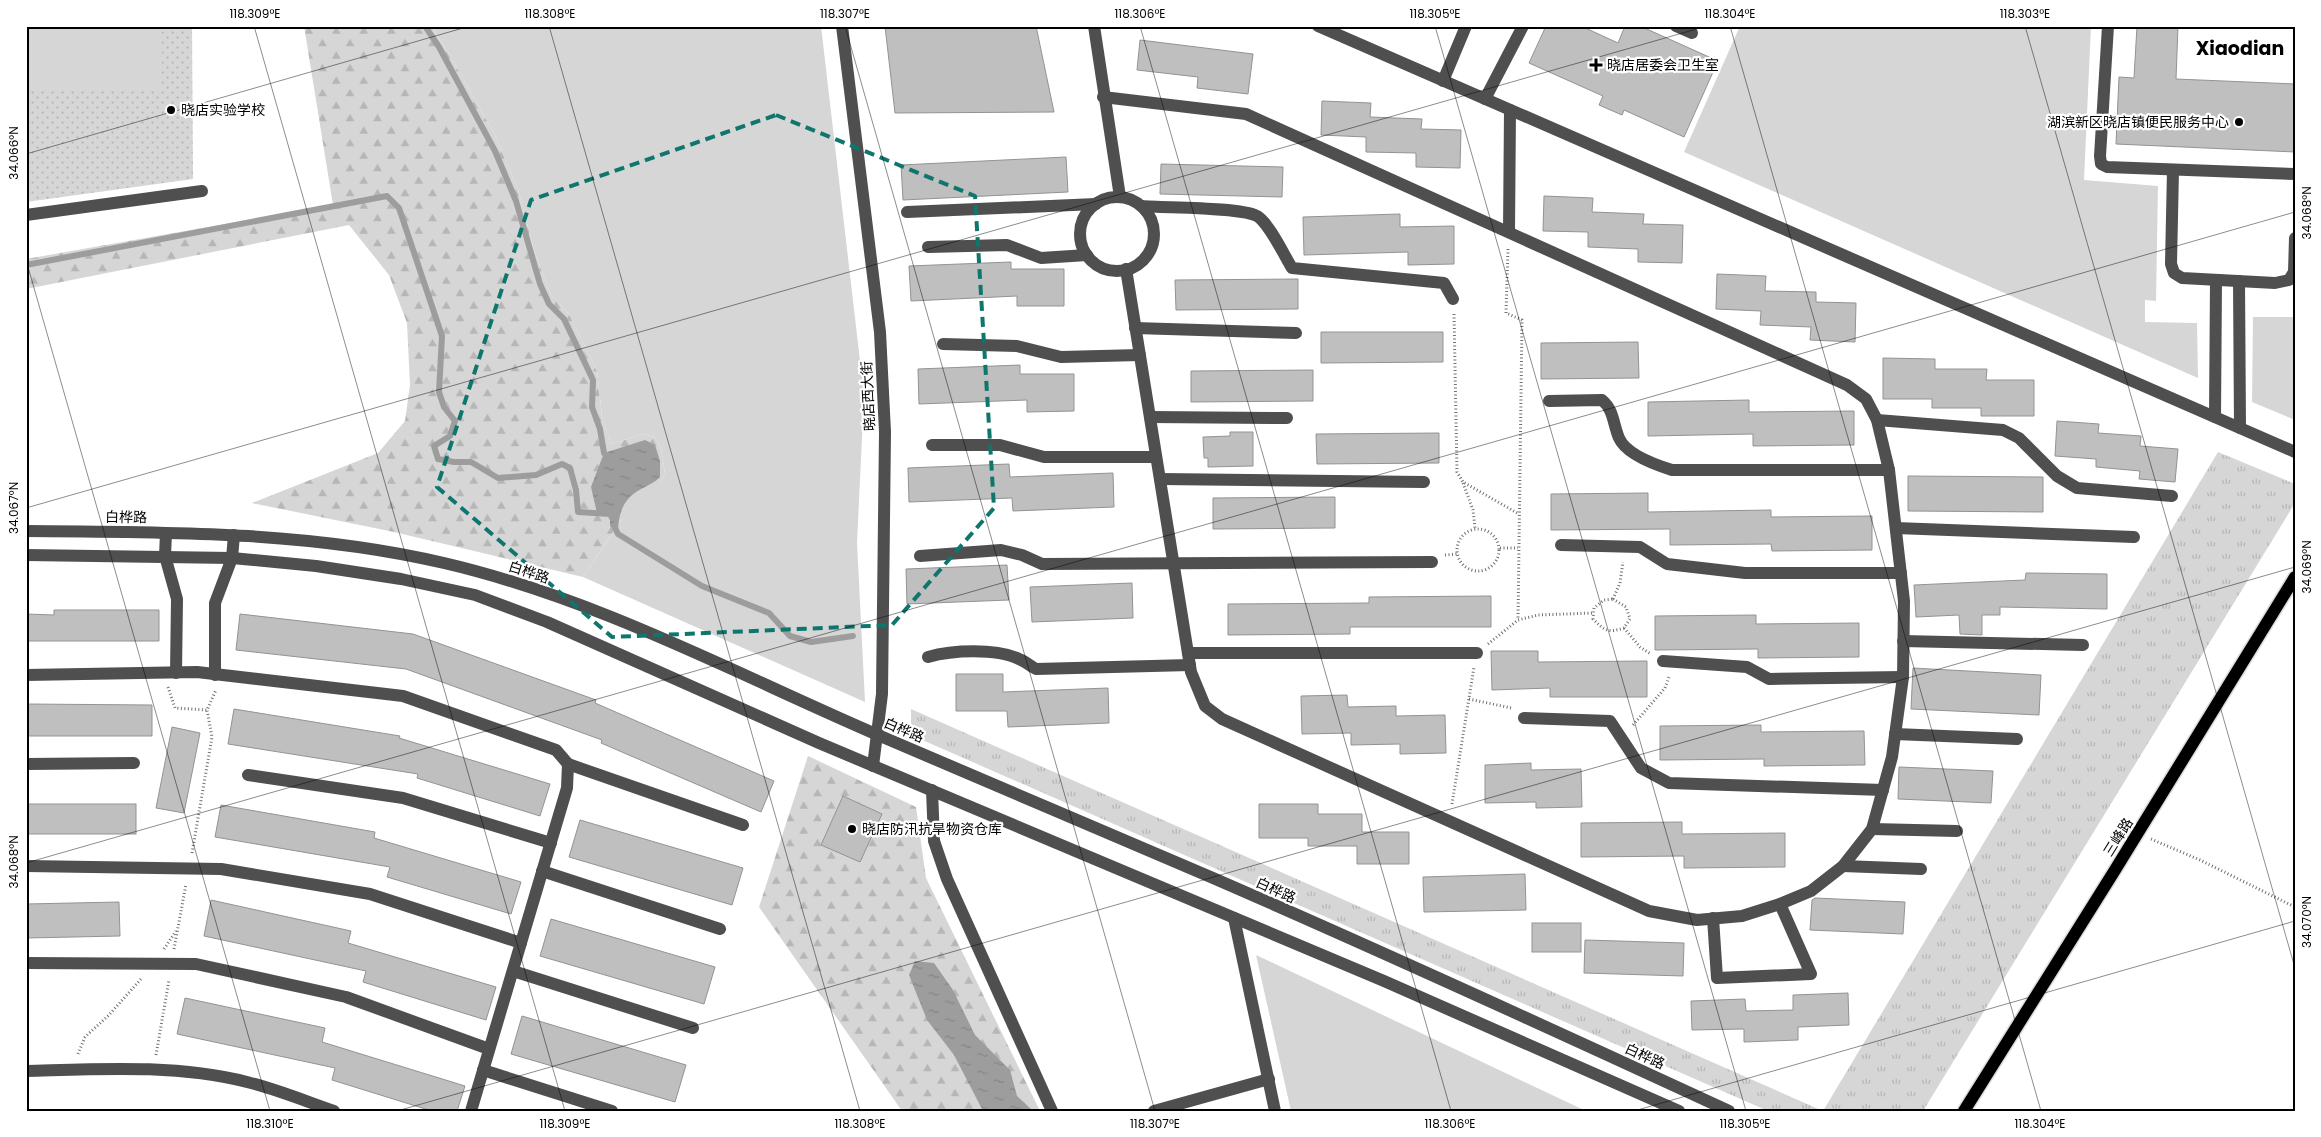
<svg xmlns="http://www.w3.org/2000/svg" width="2321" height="1137" viewBox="0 0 2321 1137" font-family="Poppins,'Noto Sans SC',sans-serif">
	<defs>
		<pattern id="grass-tufts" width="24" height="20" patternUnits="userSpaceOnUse" patternTransform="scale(1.25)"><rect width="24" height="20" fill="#d6d6d6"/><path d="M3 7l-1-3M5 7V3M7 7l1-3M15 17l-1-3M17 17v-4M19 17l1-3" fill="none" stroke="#b6b6b6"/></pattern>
		<pattern id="forest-firs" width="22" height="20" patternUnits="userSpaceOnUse" patternTransform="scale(1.25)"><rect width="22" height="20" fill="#d6d6d6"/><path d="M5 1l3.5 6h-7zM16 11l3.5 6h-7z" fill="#b6b6b6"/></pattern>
		<pattern id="park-dots" width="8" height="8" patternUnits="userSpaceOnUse" patternTransform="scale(1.25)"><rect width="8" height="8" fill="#d6d6d6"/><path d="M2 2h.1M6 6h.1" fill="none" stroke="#b6b6b6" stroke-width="1.8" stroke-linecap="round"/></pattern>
		<pattern id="water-ripples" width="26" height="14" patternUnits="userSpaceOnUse" patternTransform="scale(1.25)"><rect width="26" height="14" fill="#9d9d9d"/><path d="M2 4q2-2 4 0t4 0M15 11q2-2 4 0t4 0" fill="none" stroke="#858585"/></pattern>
	</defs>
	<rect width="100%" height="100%" fill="#fff"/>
	<polygon fill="url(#grass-tufts)" points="2218,452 2295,484 2295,503 1923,1111 1768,1111 911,735 911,709 1823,1111"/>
	<g fill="url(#forest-firs)">
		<polygon points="304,26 431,26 455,64 495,135 518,189 534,250 551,295 569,314 597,371 602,416 611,444 643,434 655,437 661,449 665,473 661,483 624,516 583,577 394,532 252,503 378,453 405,421 410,385 407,323 389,275 349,225 26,289 26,259 333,205"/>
		<polygon points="808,756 916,807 926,878 1040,1111 902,1111 759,907"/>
	</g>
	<polygon fill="url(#park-dots)" points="26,26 192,26 193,179 26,202"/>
	<g fill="#d6d6d6">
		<rect x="26" y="26" width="136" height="65"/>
		<polygon points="431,26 821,26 864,395 857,543 865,702 583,577 633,503 661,483 665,473 661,449 655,437 643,434 611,444 602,416 597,371 569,314 551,295 534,250 518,189 495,135 455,64"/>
		<polygon points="1740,26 2091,26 2084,180 2158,186 2156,301 2145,300 2145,322 2197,323 2198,378 1684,152"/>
		<polygon points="2253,317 2295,317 2295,420 2252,402"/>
		<polygon points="1256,955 1586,1111 1291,1111"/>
	</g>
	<g fill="url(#water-ripples)">
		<path d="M645,440L655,445L660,461V477C654,483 650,484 643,488C623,498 618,513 618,534L610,526V514L597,513L591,487L604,453Z"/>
		<polygon points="915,961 934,963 953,990 975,1035 1010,1070 1017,1096 1033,1111 983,1111 954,1055 927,1020 909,975"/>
	</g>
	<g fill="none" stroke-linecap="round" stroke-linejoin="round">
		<g stroke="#9d9d9d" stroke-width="6">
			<polyline points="425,26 439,47 495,151 516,201 540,284 549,304 564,319 593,380 592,407 600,429 604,453"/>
			<polyline points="26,265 387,196 399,208 442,336 439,392 444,407 455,421 450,436 434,446 438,459 454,462 471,462 498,478 536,475 562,464 570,468 576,490 578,512 610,514 612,518"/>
			<polyline points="615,528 618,534 702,586 769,613 790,636 811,642 853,636"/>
		</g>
	</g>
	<g fill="#bfbfbf" stroke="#939393">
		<polygon points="885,26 1036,26 1054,112 895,113"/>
		<polygon points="1546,26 1581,26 1618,43 1625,26 1640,26 1718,61 1684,137 1624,110 1622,115 1599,105 1603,96 1529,63"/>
		<polygon points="2137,26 2178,26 2176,79 2295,84 2295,152 2116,144 2119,77 2134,78"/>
		<polygon points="1140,40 1253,54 1248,94 1197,88 1198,77 1137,70"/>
		<polygon points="1322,101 1371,103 1370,117 1422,119 1421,129 1461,130 1460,168 1416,167 1416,153 1366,152 1366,137 1321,135"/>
		<polygon points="1066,157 1068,192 903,200 901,165"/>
		<polygon points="1161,164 1283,167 1282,197 1160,194"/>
		<polygon points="1544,196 1593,198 1592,212 1644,214 1643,224 1683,225 1682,263 1638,262 1638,249 1588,247 1588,232 1543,231"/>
		<polygon points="1400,214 1400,227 1454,226 1454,264 1408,265 1408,252 1304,255 1303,217"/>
		<polygon points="1011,262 1011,269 1064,269 1064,306 1017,306 1017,296 911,301 909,266"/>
		<polygon points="1717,274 1766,276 1765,291 1816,292 1816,302 1856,303 1855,342 1810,340 1811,327 1760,325 1761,311 1716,309"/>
		<polygon points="1298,279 1298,309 1176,310 1175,280"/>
		<polygon points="1321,332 1443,332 1443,362 1321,363"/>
		<polygon points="1638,342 1639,378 1541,379 1541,343"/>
		<polygon points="1883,358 1935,359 1935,369 1987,369 1986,380 2034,380 2034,416 1981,416 1981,408 1932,408 1932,399 1883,399"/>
		<polygon points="1020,365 1020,374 1074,374 1074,411 1027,412 1027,400 919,404 918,369"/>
		<polygon points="1313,370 1313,401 1191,402 1191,371"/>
		<polygon points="1749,400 1749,412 1854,411 1854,445 1753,446 1753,434 1648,436 1648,402"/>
		<polygon points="2057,421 2099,424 2098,433 2141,436 2140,446 2178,449 2175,482 2139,479 2140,471 2096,467 2096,459 2055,456"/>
		<polygon points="1230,432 1253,432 1253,466 1208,467 1208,458 1204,458 1203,437 1230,436"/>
		<polygon points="1439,433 1439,463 1317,464 1316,434"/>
		<polygon points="1009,464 1010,477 1113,473 1114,507 1013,511 1012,498 909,502 908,468"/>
		<polygon points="1908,476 2043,477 2043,512 1908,511"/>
		<polygon points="1648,493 1648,512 1771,510 1771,517 1872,516 1872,550 1772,551 1771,544 1670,545 1670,529 1551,530 1551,494"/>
		<polygon points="1335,497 1335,528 1213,529 1213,498"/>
		<polygon points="1007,565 1009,600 907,604 906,569"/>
		<polygon points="2026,573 2107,574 2107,609 2000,607 2000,615 1982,615 1982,635 1960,634 1959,615 1916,617 1914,585 2025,580"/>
		<polygon points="1132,583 1133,618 1032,622 1030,587"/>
		<polygon points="1491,596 1491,627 1350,627 1350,634 1228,635 1228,604 1369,603 1369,597"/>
		<polygon points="54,610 159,610 159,641 26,641 26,614 54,615"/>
		<polygon points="240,614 413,634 596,700 595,703 774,781 761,812 601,743 602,740 406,669 236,650"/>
		<polygon points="1756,615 1756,624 1859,623 1859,657 1758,658 1758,649 1655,650 1655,616"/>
		<polygon points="1491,651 1538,651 1538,662 1647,661 1647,697 1550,697 1550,688 1492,690"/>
		<polygon points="1913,668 2041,675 2039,715 1911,709"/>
		<polygon points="956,674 1003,674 1003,692 1108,688 1109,723 1008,727 1007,711 956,711"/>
		<polygon points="1347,695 1348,707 1396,706 1396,716 1445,715 1446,753 1400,754 1400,744 1351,745 1351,733 1302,734 1301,696"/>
		<polygon points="26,704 152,705 152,736 26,736"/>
		<polygon points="234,709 400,736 399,738 550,784 540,816 417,778 418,774 228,744"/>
		<polygon points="1761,725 1761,732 1864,731 1865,765 1764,766 1764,759 1660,760 1660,726"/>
		<polygon points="172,727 200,733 184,813 156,808"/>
		<polygon points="1531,763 1531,770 1581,769 1582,807 1536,808 1536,802 1485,803 1485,765"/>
		<polygon points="1899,767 1993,771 1991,803 1898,799"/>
		<polygon points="843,796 882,814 860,862 821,845"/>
		<rect x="26" y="804" width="110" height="30"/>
		<polygon points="1259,804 1318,804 1318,814 1362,814 1362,832 1409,832 1409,864 1357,864 1357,846 1308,846 1308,838 1259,838"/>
		<polygon points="221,805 375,832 374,838 521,882 511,914 387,877 390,867 215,837"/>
		<polygon points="580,820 743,868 732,905 569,857"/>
		<polygon points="1682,822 1682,834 1785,833 1785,867 1684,868 1684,856 1581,857 1581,823"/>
		<polygon points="1525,874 1526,910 1424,912 1423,877"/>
		<polygon points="1815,898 1905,902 1903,934 1810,930 1812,900"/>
		<polygon points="211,900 351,931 348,943 496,987 486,1020 363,982 366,971 204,936"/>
		<polygon points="119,902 120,936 26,938 26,904"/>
		<polygon points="551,919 715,967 704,1004 540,956"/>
		<rect x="1532" y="923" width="49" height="29"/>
		<polygon points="1585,940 1684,943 1683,976 1584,973"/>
		<polygon points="1848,993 1849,1025 1798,1027 1798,1040 1744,1042 1744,1029 1692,1030 1691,1001 1745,999 1746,1011 1793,1010 1793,995"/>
		<polygon points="185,998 325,1028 322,1042 465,1086 457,1111 432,1111 332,1080 335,1068 177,1034"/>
		<polygon points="522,1016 686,1065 675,1102 511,1054"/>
	</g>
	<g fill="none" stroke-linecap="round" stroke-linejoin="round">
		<defs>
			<polyline id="major" points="1964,1111 2115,870 2295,577"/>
		</defs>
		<use href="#major" stroke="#dbdbdb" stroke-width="15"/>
		<g stroke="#717171" stroke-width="3" stroke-dasharray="1 2.5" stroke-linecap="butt">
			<polyline points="1508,249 1506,313 1522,320 1518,620"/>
			<polyline points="1454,314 1457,472 1463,482 1519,514"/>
			<polyline points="1463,483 1473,510 1475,528"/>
			<circle cx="1478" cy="550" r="21"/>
			<polyline points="1500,548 1518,548"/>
			<polyline points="1445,555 1457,554"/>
			<path d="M1613,599L1626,607L1630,619L1624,628C1608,633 1605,631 1593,619L1594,608L1604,600Z"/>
			<polyline points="1613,599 1620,583 1623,562"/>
			<polyline points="1624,628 1640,647 1651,654"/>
			<polyline points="1488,644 1518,620 1538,615 1593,613"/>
			<polyline points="168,687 175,708 207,710 216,690"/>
			<polyline points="1469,699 1511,708"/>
			<polyline points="1633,725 1665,688 1669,677"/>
			<polyline points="1452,804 1474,667"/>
			<polyline points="2151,839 2200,860 2295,907"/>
			<polyline points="192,853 212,737 207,710"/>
			<polyline points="164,949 176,931"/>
			<polyline points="174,949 186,884"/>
			<polyline points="78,1054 85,1037 109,1015 141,979"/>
			<polyline points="156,1055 169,980"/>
		</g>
		<g stroke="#4f4f4f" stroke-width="12">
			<polyline points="842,26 880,332 885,432 882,694 873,766"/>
			<polyline points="1094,26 1120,197"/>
			<polyline points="1318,26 2295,452"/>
			<polyline points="1676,26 1692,33"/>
			<polyline points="2108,26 2100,156 2101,164 2107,167 2295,174"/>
			<polyline points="1443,81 1466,26"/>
			<polyline points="1103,97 1246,114 1847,385 1866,399 1877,420 1889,470 1904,601 1903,677 1892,757 1872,829 1843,866 1811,891 1780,904 1742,916 1697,920 1649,911 1222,719 1205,706 1191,672 1126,269"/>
			<polyline points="1485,99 1523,26"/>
			<polyline points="2173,170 2171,264 2174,273 2182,278 2275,283 2289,280 2294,272 2295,238"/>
			<circle cx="1117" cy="234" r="37"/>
			<path d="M1142,206C1165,208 1240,207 1257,216C1269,223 1284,255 1292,268L1444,283L1453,299"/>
			<polyline points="907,212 1096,204"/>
			<polyline points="26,215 202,191"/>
			<polyline points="1509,231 1510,110"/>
			<polyline points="928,247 1007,245 1041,258 1087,255"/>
			<polyline points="2239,281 2240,428"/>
			<polyline points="1135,328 1296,333"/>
			<polyline points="943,344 1017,346 1061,357 1140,355"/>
			<path d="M1549,401L1602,400C1614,410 1613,424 1619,438C1626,454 1656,465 1672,470H1889"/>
			<polyline points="1150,417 1287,418"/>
			<polyline points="2215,417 2216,280"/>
			<polyline points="1877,420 2003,430 2019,438 2057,476 2077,488 2172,496"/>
			<polyline points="932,445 1000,445 1044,457 1156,457"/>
			<polyline points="1160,479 1424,482"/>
			<polyline points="1896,528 2134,537"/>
			<path d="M26,531C166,532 308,531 444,563C599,599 740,676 885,738C994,785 1104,831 1213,878C1386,953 1558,1032 1729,1111"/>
			<polyline points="166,533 165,556 177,599 176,673"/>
			<polyline points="1561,545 1640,547 1667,564 1745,573 1901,573"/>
			<polyline points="26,555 232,558 316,566 401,579 475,595 547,622 819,743 1384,981 1679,1111"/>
			<polyline points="920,556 1001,550 1022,555 1042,564 1432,562"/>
			<polyline points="1903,641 2083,645"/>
			<polyline points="1188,653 1477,653"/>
			<path d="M928,657C952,650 996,648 1019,659C1025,661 1030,666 1036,669L1190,665"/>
			<polyline points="1663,661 1747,667 1769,679 1903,677"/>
			<polyline points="26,675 197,672 403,696 556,750 568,764 567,788 471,1111"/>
			<polyline points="215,675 215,603 232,558 234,535"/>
			<polyline points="1524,718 1610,721 1641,768 1669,783 1883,790"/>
			<polyline points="1895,734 2017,739"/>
			<polyline points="26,764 134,763"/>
			<polyline points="568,764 743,825"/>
			<polyline points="248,775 403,798 551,843"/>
			<polyline points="932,790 934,841 947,879 1052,1111"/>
			<polyline points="1872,829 1957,831"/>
			<polyline points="26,866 221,869 370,894 521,943"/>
			<polyline points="1843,866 1921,869"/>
			<polyline points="542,871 720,929"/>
			<polyline points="1234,918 1275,1111"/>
			<polyline points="1713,918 1717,978 1811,974 1780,904"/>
			<polyline points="26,963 196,964 346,997 489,1049"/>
			<polyline points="513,971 693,1028"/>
			<polyline points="483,1070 612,1111"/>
			<path d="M26,1071C99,1069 175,1064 247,1082C276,1089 305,1101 334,1111"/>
			<polyline points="1154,1111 1269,1079"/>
		</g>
		<use href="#major" stroke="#000" stroke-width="12"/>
	</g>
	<path fill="none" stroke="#0f766e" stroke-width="4" stroke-dasharray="10 6" stroke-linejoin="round" d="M776,115L975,196L994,508L892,625L612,637L437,487L531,200Z"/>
	<path fill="none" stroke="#000" stroke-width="1" stroke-opacity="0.45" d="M254,26L565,1111M549,26L860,1111M845,26L1155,1111M1140,26L1451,1111M1435,26L1746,1111M1730,26L2041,1111M2025,26L2295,968M26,154L470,26M26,260L270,1111M26,508L1707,26M26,863L2295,212M397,1111L2295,567M1634,1111L2295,921"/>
	<g fill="#000" stroke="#fff" stroke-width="2">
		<path d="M1593.5 57.5h5v5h5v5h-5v5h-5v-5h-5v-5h5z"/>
		<circle cx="171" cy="110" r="5"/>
		<circle cx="2239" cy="122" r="5"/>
		<circle cx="852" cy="829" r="5"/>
	</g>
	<g text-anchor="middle" stroke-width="4.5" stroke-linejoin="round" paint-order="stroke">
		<g font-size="14" fill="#000" stroke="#fff" text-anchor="start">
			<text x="1607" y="70">晓店居委会卫生室</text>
			<text x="181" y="115">晓店实验学校</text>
			<text x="2229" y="127" text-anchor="end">湖滨新区晓店镇便民服务中心</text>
			<text x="862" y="834">晓店防汛抗旱物资仓库</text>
		</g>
		<g font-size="14" fill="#000" stroke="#fff">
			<text transform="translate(868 396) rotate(-93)" y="5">晓店西大街</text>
			<text transform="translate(126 517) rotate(1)" y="5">白桦路</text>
			<text transform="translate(529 572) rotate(18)" y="5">白桦路</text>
			<text transform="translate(904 730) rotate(23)" y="5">白桦路</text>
			<text transform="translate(2118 837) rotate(-58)" y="5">三峰路</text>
			<text transform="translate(1276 890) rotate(24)" y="5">白桦路</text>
			<text transform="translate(1645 1056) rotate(24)" y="5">白桦路</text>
		</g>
		<g font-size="19" font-weight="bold" fill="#000" stroke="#fff">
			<text x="2240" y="55">Xiaodian</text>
		</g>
	</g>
	<rect width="2321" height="1137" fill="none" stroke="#ffffff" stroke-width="55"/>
	<rect x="28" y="28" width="2266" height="1082" fill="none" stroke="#000" stroke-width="2"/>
	<g font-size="12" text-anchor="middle" fill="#000">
		<text x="255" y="18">118.309°E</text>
		<text x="550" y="18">118.308°E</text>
		<text x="845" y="18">118.307°E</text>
		<text x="1140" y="18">118.306°E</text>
		<text x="1435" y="18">118.305°E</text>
		<text x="1730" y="18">118.304°E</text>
		<text x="2025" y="18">118.303°E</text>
		<text transform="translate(14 153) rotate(-90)" y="4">34.066°N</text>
		<text transform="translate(2307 213) rotate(-90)" y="4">34.068°N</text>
		<text transform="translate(14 508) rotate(-90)" y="4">34.067°N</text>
		<text transform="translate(2307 567) rotate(-90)" y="4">34.069°N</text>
		<text transform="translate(14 862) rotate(-90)" y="4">34.068°N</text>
		<text transform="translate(2307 922) rotate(-90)" y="4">34.070°N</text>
		<text x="270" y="1128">118.310°E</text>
		<text x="565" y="1128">118.309°E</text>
		<text x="860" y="1128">118.308°E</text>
		<text x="1155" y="1128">118.307°E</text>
		<text x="1450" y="1128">118.306°E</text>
		<text x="1745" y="1128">118.305°E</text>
		<text x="2040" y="1128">118.304°E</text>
	</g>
</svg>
